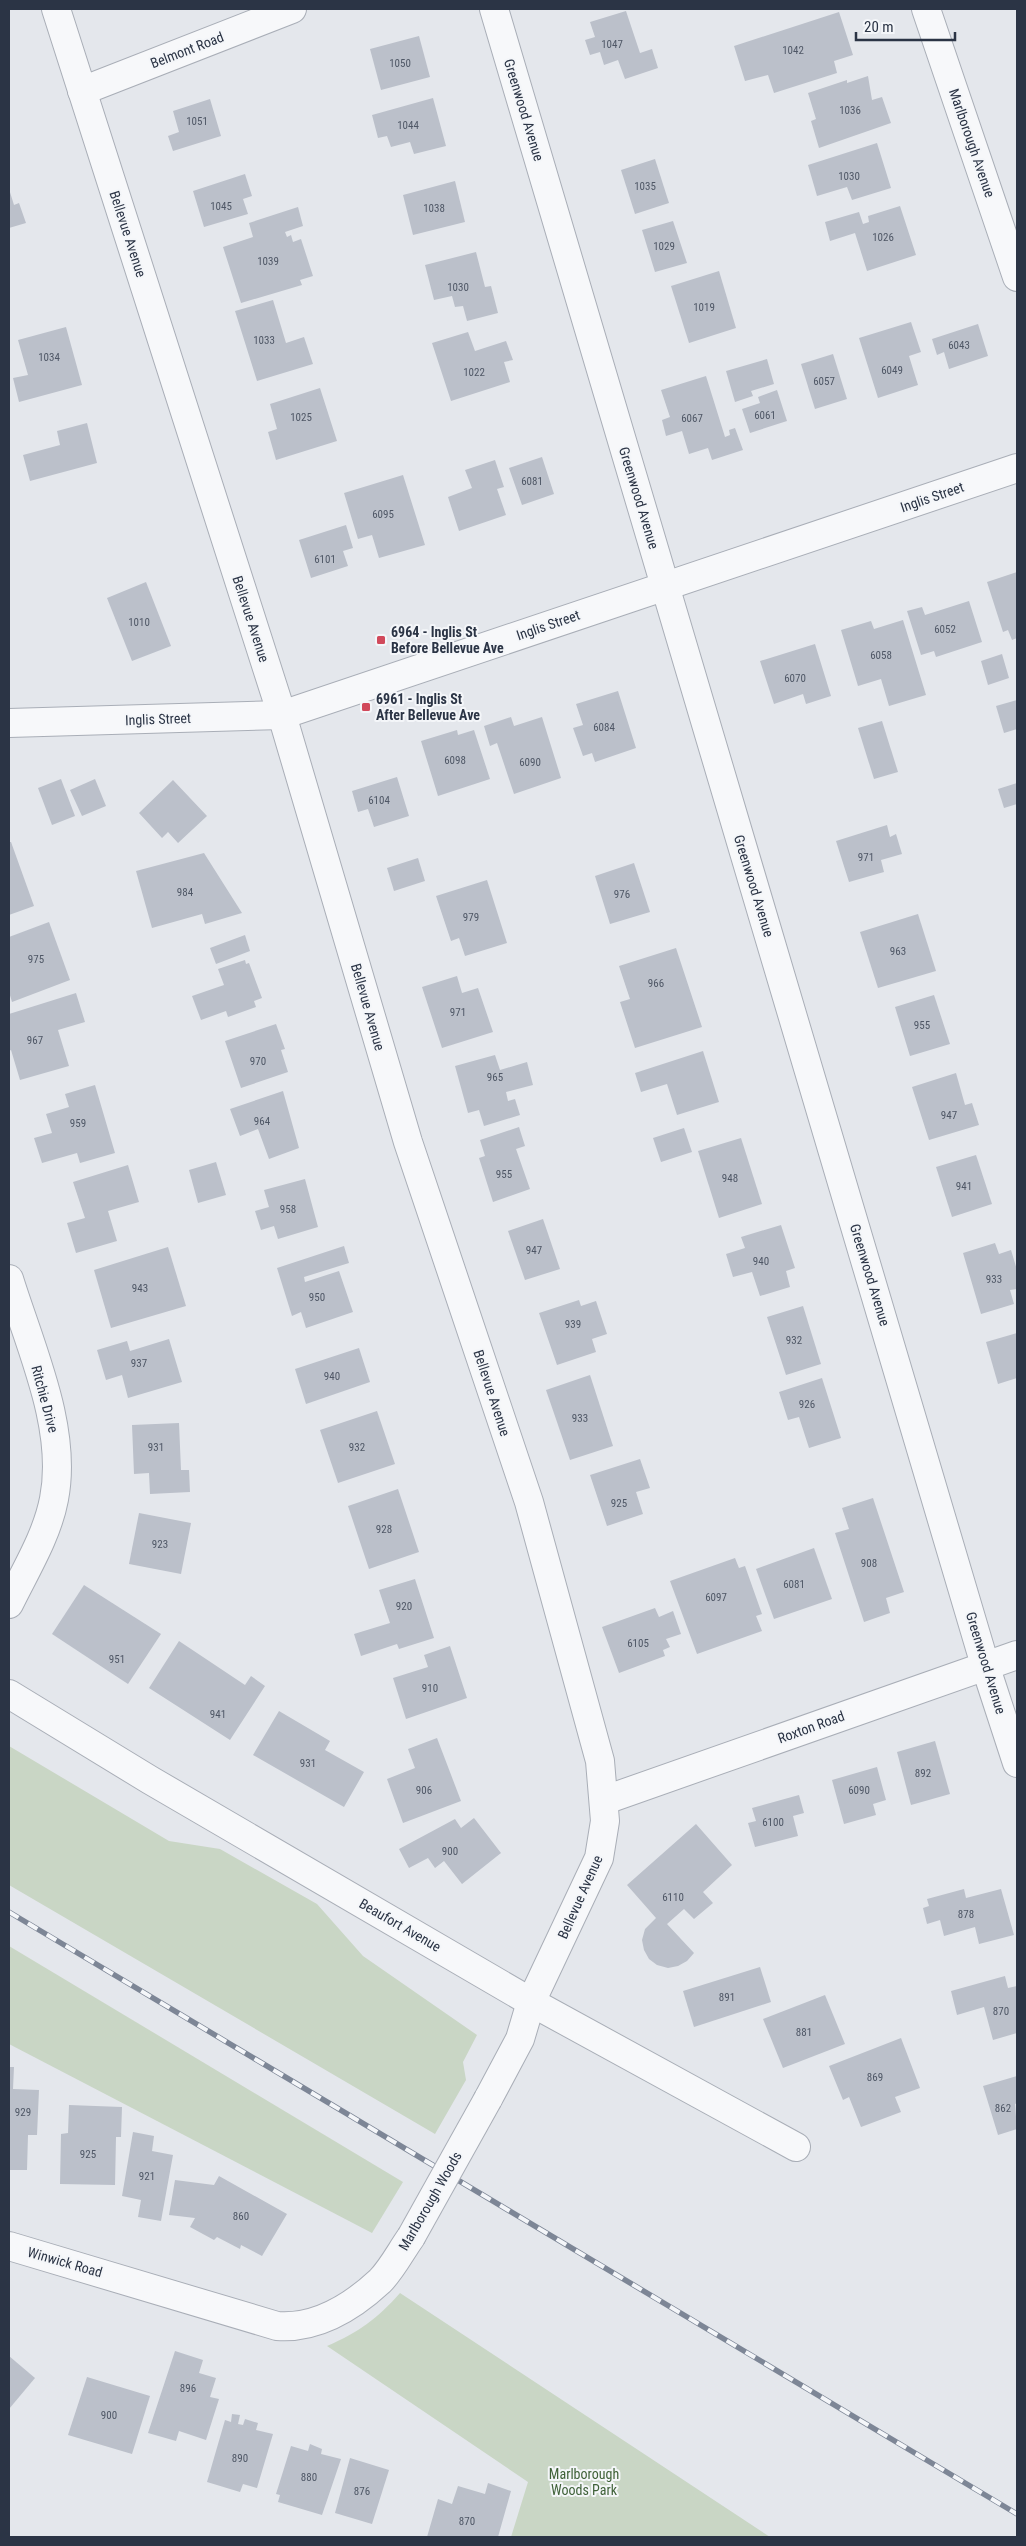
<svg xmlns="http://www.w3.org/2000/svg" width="1026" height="2546" viewBox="0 0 1026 2546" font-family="'Roboto Condensed',sans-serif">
	<rect width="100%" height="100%" fill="#e4e7ec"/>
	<g fill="#c9d6c5">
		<polygon points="9,1746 169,1841 220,1849 317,1904 363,1956 477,2035 463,2062 466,2080 435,2134 9,1885"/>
		<polygon points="9,1946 403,2182 372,2233 9,2044"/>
		<path d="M400,2293L770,2537H511L528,2482L327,2346C359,2332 377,2319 400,2293Z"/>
	</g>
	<g fill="#bbc0ca">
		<polygon points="626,11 640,53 652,49 658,68 625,79 618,60 604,65 600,52 590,55 585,40 595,37 590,22"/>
		<polygon points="839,12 853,55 834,61 837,73 774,93 768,75 745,81 734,46"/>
		<polygon points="419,36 430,77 381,90 370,49"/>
		<polygon points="868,76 872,100 882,97 891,123 819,148 811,121 816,119 808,93 847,80 847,83"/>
		<polygon points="433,98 446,146 414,154 410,142 391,147 387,136 378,138 372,115"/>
		<polygon points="210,99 221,136 173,151 168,136 179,132 173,111"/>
		<polygon points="877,143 891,188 852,200 847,187 817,196 808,165"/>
		<polygon points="655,159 669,203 635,214 621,170"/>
		<polygon points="245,174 252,196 243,199 248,214 204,227 193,191"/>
		<polygon points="455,181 465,222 413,235 403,195"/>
		<polygon points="9,189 14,205 19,203 26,223 9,228"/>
		<polygon points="900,206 916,255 867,271 855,233 830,241 825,222 859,212 863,224 869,222 868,216"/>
		<polygon points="298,207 303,226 285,232 287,237 291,235 293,242 301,239 313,276 300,280 302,285 241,303 223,247 253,237 249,223"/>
		<polygon points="673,221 687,263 655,272 642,230"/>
		<polygon points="476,252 485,287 491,286 498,313 467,321 463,306 455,307 452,296 434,300 425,265"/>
		<polygon points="719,271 736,328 689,343 671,286"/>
		<polygon points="273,300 286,343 304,337 313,364 257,381 235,311"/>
		<polygon points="911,322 921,352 909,356 918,385 878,398 859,338"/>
		<polygon points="978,324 988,356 949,369 944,352 937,355 932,339"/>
		<polygon points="66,327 82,385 19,402 13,378 28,375 18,340"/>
		<polygon points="468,332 475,351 506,341 513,360 504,362 510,382 451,401 432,343"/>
		<polygon points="833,354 847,399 815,409 801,364"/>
		<polygon points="767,359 774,384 751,391 753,396 735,402 726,371"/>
		<polygon points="706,376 725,437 730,435 729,430 735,428 743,450 712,460 708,448 689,454 682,431 666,436 662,420 670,417 661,390"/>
		<polygon points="320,388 337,441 276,460 268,432 277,429 270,404"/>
		<polygon points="777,390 787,421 750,433 742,409 760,403 758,397"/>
		<polygon points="87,423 97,463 30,481 23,455 60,445 57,431"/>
		<polygon points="542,457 554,494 522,505 509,468"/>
		<polygon points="495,460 504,487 497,489 506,515 459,531 448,497 472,488 465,470"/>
		<polygon points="403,475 425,545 379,558 372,535 358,539 344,493"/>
		<polygon points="346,525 353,548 343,551 348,566 311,578 299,540"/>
		<polygon points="1017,572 1017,638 1012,640 1008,630 1003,632 987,582"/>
		<polygon points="146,582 171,646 132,661 107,598"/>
		<polygon points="969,601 982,642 936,657 934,651 921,655 907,611 922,607 925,615"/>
		<polygon points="903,620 926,695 889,706 881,679 858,686 841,630 871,621 874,629"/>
		<polygon points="815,644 831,696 806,704 803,694 774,704 760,661"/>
		<polygon points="1002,654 1009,678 988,685 981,661"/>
		<polygon points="618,691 636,748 595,762 592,753 583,756 573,728 583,725 576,704"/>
		<polygon points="1017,700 1017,729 1004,733 996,706"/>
		<polygon points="511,717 514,726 542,717 561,778 514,794 497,743 490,746 484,726"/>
		<polygon points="882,721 898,772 874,779 858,728"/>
		<polygon points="457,730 458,735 474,730 490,779 438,796 421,741"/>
		<polygon points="397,777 409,816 374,827 368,809 358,812 352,791"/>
		<polygon points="61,779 75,816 52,825 38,788"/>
		<polygon points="95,779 106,806 82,816 70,790"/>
		<polygon points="173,780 207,816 178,843 168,832 162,838 139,813"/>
		<polygon points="1017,783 1017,804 1004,808 998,789"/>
		<polygon points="887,825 890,837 896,834 902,854 881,860 884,872 849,882 836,841"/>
		<polygon points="9,842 11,842 34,906 9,915"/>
		<polygon points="204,853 242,913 205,924 202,914 152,928 136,871"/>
		<polygon points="418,858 425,881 394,891 387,868"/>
		<polygon points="634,863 650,912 610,924 595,876"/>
		<polygon points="487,880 507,943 465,956 459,938 451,941 436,896"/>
		<polygon points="918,914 936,971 878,988 860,932"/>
		<polygon points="49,922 70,980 12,1002 9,992 9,937"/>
		<polygon points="245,935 250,951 216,964 210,948"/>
		<polygon points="676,948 702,1027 635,1048 620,1002 630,999 619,966"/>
		<polygon points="245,960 246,964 249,963 262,998 254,1001 256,1007 228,1017 226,1011 201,1020 192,996 224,985 218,969"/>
		<polygon points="457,976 462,993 478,988 493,1032 442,1048 422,987"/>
		<polygon points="76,993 85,1022 58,1030 69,1066 20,1080 11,1050 9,1051 9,1014"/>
		<polygon points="934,995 950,1044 910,1056 895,1007"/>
		<polygon points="276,1024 285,1049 281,1050 288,1072 241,1088 225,1041"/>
		<polygon points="703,1051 719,1102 677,1115 667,1084 641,1092 635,1073"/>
		<polygon points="495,1055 500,1070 527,1062 533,1085 506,1092 508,1101 515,1099 520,1115 484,1126 479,1110 468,1113 455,1066"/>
		<polygon points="956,1073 965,1105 972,1103 979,1125 929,1140 912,1087"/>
		<polygon points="95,1085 115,1153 80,1163 77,1153 42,1163 34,1138 52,1133 46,1114 69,1107 65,1094"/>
		<polygon points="283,1091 299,1148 269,1159 258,1129 240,1136 230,1109"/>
		<polygon points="519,1127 525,1146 516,1149 530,1189 493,1202 479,1158 485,1156 480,1140"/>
		<polygon points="684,1128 692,1152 661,1162 653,1138"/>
		<polygon points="741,1138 762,1204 719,1218 698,1151"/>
		<polygon points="976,1155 992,1204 952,1217 936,1167"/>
		<polygon points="216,1162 226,1195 198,1203 189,1170"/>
		<polygon points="128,1165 139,1202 108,1211 117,1241 76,1253 67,1223 85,1218 73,1182"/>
		<polygon points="305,1179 318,1227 278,1239 274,1226 261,1230 255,1211 269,1207 264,1190"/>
		<polygon points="543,1219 560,1269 525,1280 508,1231"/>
		<polygon points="781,1225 795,1268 786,1271 790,1287 760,1296 752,1272 733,1277 726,1254 745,1248 741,1237"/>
		<polygon points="995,1243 999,1254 1011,1250 1017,1270 1017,1289 1010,1290 1014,1304 981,1314 963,1253"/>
		<polygon points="344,1246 349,1263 304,1277 305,1282 339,1271 353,1312 306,1328 301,1312 292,1316 277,1268"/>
		<polygon points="168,1247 186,1306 111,1328 94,1270"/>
		<polygon points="579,1300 581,1306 596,1301 607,1334 592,1339 596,1352 557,1365 539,1313"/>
		<polygon points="803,1306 821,1364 786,1375 767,1317"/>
		<polygon points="1017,1333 1017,1378 998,1384 986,1342"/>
		<polygon points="169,1339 182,1382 128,1398 122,1375 106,1380 97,1350 127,1341 130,1351"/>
		<polygon points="359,1348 370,1382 306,1404 295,1369"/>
		<polygon points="590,1375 613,1446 570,1460 546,1390"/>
		<polygon points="822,1378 841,1438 809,1448 799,1417 788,1420 779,1392"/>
		<polygon points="377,1411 395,1464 338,1483 320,1430"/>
		<polygon points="179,1423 181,1470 189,1470 190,1492 150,1494 149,1473 134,1474 132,1425"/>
		<polygon points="640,1459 650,1488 636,1492 643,1514 607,1526 590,1475"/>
		<polygon points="398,1489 419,1552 369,1569 348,1506"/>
		<polygon points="873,1498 904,1592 886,1598 890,1613 864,1622 835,1533 849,1529 842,1508"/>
		<polygon points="139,1513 191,1523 181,1574 129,1564"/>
		<polygon points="814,1548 832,1599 774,1619 756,1569"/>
		<polygon points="735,1558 739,1568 745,1566 762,1614 756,1616 762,1631 697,1654 670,1581"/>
		<polygon points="415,1579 434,1638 399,1649 397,1644 361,1656 354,1634 390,1623 379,1590"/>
		<polygon points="84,1585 161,1634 128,1684 52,1634"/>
		<polygon points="655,1608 659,1617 673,1611 681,1634 666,1639 670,1647 663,1650 665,1656 619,1673 602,1627"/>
		<polygon points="179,1641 245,1685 251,1676 265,1686 230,1740 149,1688"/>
		<polygon points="450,1646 467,1698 406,1719 393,1678 428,1667 424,1655"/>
		<polygon points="279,1711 330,1741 325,1750 364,1772 344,1807 253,1755"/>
		<polygon points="437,1738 461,1801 403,1823 387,1779 415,1768 408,1749"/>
		<polygon points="935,1741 950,1794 911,1805 897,1752"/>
		<polygon points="877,1767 886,1800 873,1804 876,1815 844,1824 832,1780"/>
		<polygon points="799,1795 804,1813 793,1816 798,1836 755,1847 748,1823 756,1821 752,1808"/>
		<polygon points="474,1818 501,1853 462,1884 444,1861 435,1868 428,1858 409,1868 399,1849 455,1819 461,1828"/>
		<polygon points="696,1824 732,1865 703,1892 713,1903 694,1919 684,1909 667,1924 694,1953 687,1961 678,1966 668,1968 657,1965 649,1959 644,1950 642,1940 645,1929 656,1918 627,1885"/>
		<polygon points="964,1889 966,1898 1001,1889 1014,1935 979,1944 975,1927 944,1936 940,1920 927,1924 923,1908 929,1906 927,1899"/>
		<polygon points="760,1967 771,2002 694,2027 683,1991"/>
		<polygon points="1005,1976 1008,1988 1017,1986 1017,2033 993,2040 984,2007 957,2015 951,1991"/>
		<polygon points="825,1995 845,2044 783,2068 763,2019"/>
		<polygon points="901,2038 920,2088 895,2097 901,2112 861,2127 849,2097 843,2100 829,2066"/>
		<polygon points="9,2067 14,2067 13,2089 39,2090 37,2135 28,2135 27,2170 9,2170"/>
		<polygon points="1017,2076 1017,2103 1015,2104 1017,2129 998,2135 983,2086"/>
		<polygon points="69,2105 122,2107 121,2137 116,2137 115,2185 60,2184 61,2134 68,2133"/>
		<polygon points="133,2132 154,2136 152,2151 173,2155 161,2221 138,2217 141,2200 122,2196"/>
		<polygon points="219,2176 287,2214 262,2256 241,2245 240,2249 217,2237 214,2240 190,2227 195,2218 169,2215 175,2180 214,2185"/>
		<polygon points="175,2351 203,2360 199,2373 216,2378 210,2397 219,2399 206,2440 179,2431 176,2441 148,2433"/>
		<polygon points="9,2356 35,2378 9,2409"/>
		<polygon points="87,2377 150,2396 132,2454 68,2435"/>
		<polygon points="232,2414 240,2415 238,2424 243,2425 245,2419 258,2423 256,2430 273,2434 257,2488 243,2484 240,2492 207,2482 225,2420 231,2422"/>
		<polygon points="310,2444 322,2449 321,2454 341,2459 322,2515 278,2502 280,2495 276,2494 291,2446 308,2451"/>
		<polygon points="350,2458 389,2470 372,2524 335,2513"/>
		<polygon points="488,2483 511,2491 498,2537 427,2537 438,2499 452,2504 458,2486 485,2494"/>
	</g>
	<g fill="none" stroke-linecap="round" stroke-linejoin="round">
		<defs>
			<g id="minor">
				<polyline points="56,9 282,715 408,1142 529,1502 600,1761 605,1821 599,1858 531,2002 520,2039 488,2099"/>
				<polyline points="494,9 985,1665 1017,1763"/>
				<polyline points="926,9 1017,277"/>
				<polyline points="82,91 292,9"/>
				<path d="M9,1279C30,1347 68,1428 54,1499C47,1536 25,1571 9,1604"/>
				<polyline points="9,1694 150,1780 531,2002 796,2147"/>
				<polyline points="605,1800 1017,1655"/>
				<path d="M9,2246L277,2326C316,2329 352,2307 380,2281C392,2269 401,2251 411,2237"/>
			</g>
			<polyline id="tertiary" points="9,723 282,715 1017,468"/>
		</defs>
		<use href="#minor" stroke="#a9aeb7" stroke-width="30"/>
		<use href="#tertiary" stroke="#a9aeb7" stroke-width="30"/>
		<use href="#minor" stroke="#f7f8fa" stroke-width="28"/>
		<use href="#tertiary" stroke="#f7f8fa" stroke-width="28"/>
		<defs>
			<polyline id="rail" points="9,1912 1017,2514"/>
		</defs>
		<use href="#rail" stroke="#7d8696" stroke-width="5.5"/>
		<use href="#rail" stroke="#f4f6f9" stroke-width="4" stroke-dasharray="11" stroke-linecap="butt"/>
		<defs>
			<polyline id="minor-bridge" points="411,2237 488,2099"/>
		</defs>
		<use href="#minor-bridge" stroke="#a9aeb7" stroke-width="30" stroke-linecap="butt"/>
		<use href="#minor-bridge" stroke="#f7f8fa" stroke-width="28"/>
	</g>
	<g fill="#d1495b" stroke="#f4f6f9" stroke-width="2">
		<rect x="376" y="635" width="10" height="10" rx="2.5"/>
		<rect x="361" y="702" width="10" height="10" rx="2.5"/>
	</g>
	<g text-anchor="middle" stroke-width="4" stroke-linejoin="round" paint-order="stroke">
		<g font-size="11" fill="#4f5766">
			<text x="612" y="48">1047</text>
			<text x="793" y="54">1042</text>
			<text x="400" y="67">1050</text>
			<text x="850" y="114">1036</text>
			<text x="197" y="125">1051</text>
			<text x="408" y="129">1044</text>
			<text x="849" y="180">1030</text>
			<text x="645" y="190">1035</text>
			<text x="221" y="210">1045</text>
			<text x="434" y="212">1038</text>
			<text x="883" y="241">1026</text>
			<text x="664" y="250">1029</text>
			<text x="268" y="265">1039</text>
			<text x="458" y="291">1030</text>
			<text x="704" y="311">1019</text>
			<text x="264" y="344">1033</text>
			<text x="959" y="349">6043</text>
			<text x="49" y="361">1034</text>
			<text x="892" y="374">6049</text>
			<text x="474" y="376">1022</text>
			<text x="824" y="385">6057</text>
			<text x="765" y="419">6061</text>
			<text x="301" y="421">1025</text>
			<text x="692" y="422">6067</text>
			<text x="532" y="485">6081</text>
			<text x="383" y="518">6095</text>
			<text x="325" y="563">6101</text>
			<text x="139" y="626">1010</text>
			<text x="945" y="633">6052</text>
			<text x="881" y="659">6058</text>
			<text x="795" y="682">6070</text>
			<text x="604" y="731">6084</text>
			<text x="455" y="764">6098</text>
			<text x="530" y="766">6090</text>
			<text x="379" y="804">6104</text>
			<text x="866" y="861">971</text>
			<text x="185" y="896">984</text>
			<text x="622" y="898">976</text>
			<text x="471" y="921">979</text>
			<text x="898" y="955">963</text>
			<text x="36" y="963">975</text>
			<text x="656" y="987">966</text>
			<text x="458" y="1016">971</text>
			<text x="922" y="1029">955</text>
			<text x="35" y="1044">967</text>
			<text x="258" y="1065">970</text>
			<text x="495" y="1081">965</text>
			<text x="949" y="1119">947</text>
			<text x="262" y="1125">964</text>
			<text x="78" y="1127">959</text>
			<text x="504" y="1178">955</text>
			<text x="730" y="1182">948</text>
			<text x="964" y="1190">941</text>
			<text x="288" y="1213">958</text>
			<text x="534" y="1254">947</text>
			<text x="761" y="1265">940</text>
			<text x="994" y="1283">933</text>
			<text x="140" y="1292">943</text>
			<text x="317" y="1301">950</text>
			<text x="573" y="1328">939</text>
			<text x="794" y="1344">932</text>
			<text x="139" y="1367">937</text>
			<text x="332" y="1380">940</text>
			<text x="807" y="1408">926</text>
			<text x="580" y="1422">933</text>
			<text x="156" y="1451">931</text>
			<text x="357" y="1451">932</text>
			<text x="619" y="1507">925</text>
			<text x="384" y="1533">928</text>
			<text x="160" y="1548">923</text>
			<text x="869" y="1567">908</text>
			<text x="794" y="1588">6081</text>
			<text x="716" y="1601">6097</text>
			<text x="404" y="1610">920</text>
			<text x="638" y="1647">6105</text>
			<text x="117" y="1663">951</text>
			<text x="430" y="1692">910</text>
			<text x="218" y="1718">941</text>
			<text x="308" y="1767">931</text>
			<text x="923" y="1777">892</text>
			<text x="424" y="1794">906</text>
			<text x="859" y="1794">6090</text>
			<text x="773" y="1826">6100</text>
			<text x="450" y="1855">900</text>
			<text x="673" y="1901">6110</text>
			<text x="966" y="1918">878</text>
			<text x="727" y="2001">891</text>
			<text x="1001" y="2015">870</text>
			<text x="804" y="2036">881</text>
			<text x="875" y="2081">869</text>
			<text x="1003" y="2112">862</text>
			<text x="23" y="2116">929</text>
			<text x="88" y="2158">925</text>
			<text x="147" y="2180">921</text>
			<text x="241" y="2220">860</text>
			<text x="188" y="2392">896</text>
			<text x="109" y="2419">900</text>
			<text x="240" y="2462">890</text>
			<text x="309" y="2481">880</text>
			<text x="362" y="2495">876</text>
			<text x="467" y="2525">870</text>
		</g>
		<g font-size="14" fill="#2b3445" stroke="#f4f6f9">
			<text transform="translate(187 50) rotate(-21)" y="5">Belmont Road</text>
			<text transform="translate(524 110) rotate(73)" y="5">Greenwood Avenue</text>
			<text transform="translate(972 143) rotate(71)" y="5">Marlborough Avenue</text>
			<text transform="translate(128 234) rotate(72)" y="5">Bellevue Avenue</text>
			<text transform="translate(932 497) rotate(-19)" y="5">Inglis Street</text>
			<text transform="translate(639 498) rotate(73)" y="5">Greenwood Avenue</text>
			<text transform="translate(251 619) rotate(72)" y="5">Bellevue Avenue</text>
			<text transform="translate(548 625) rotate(-19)" y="5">Inglis Street</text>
			<text transform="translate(158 719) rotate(-2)" y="5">Inglis Street</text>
			<text transform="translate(754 886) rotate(73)" y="5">Greenwood Avenue</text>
			<text transform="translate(368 1007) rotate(74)" y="5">Bellevue Avenue</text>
			<text transform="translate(870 1275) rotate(73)" y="5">Greenwood Avenue</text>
			<text transform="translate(492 1393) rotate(72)" y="5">Bellevue Avenue</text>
			<text transform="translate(45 1399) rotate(75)" y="5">Ritchie Drive</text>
			<text transform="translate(986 1663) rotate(73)" y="5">Greenwood Avenue</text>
			<text transform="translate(811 1727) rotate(-20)" y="5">Roxton Road</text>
			<text transform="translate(580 1897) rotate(-66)" y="5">Bellevue Avenue</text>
			<text transform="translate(400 1925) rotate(30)" y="5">Beaufort Avenue</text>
			<text transform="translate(430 2201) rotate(-60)" y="5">Marlborough Woods</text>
			<text transform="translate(65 2262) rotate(16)" y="5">Winwick Road</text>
		</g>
		<g font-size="14" font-weight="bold" fill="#2b3445" stroke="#f4f6f9" text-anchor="start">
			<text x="391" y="637">6964 - Inglis St<tspan x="391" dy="16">Before Bellevue Ave</tspan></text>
			<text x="376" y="704">6961 - Inglis St<tspan x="376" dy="16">After Bellevue Ave</tspan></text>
		</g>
		<g font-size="14" fill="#3f6138" stroke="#f4f6f9">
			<text x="584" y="2479">Marlborough<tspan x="584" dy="16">Woods Park</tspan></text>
		</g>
	</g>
	<rect width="1026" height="2546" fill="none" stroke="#2b3445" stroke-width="20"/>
	<path d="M856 32v8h99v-8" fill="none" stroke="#2b3445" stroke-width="2.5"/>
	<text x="864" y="32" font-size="15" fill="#2b3445" stroke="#f4f6f9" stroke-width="4" paint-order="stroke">20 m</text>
</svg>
